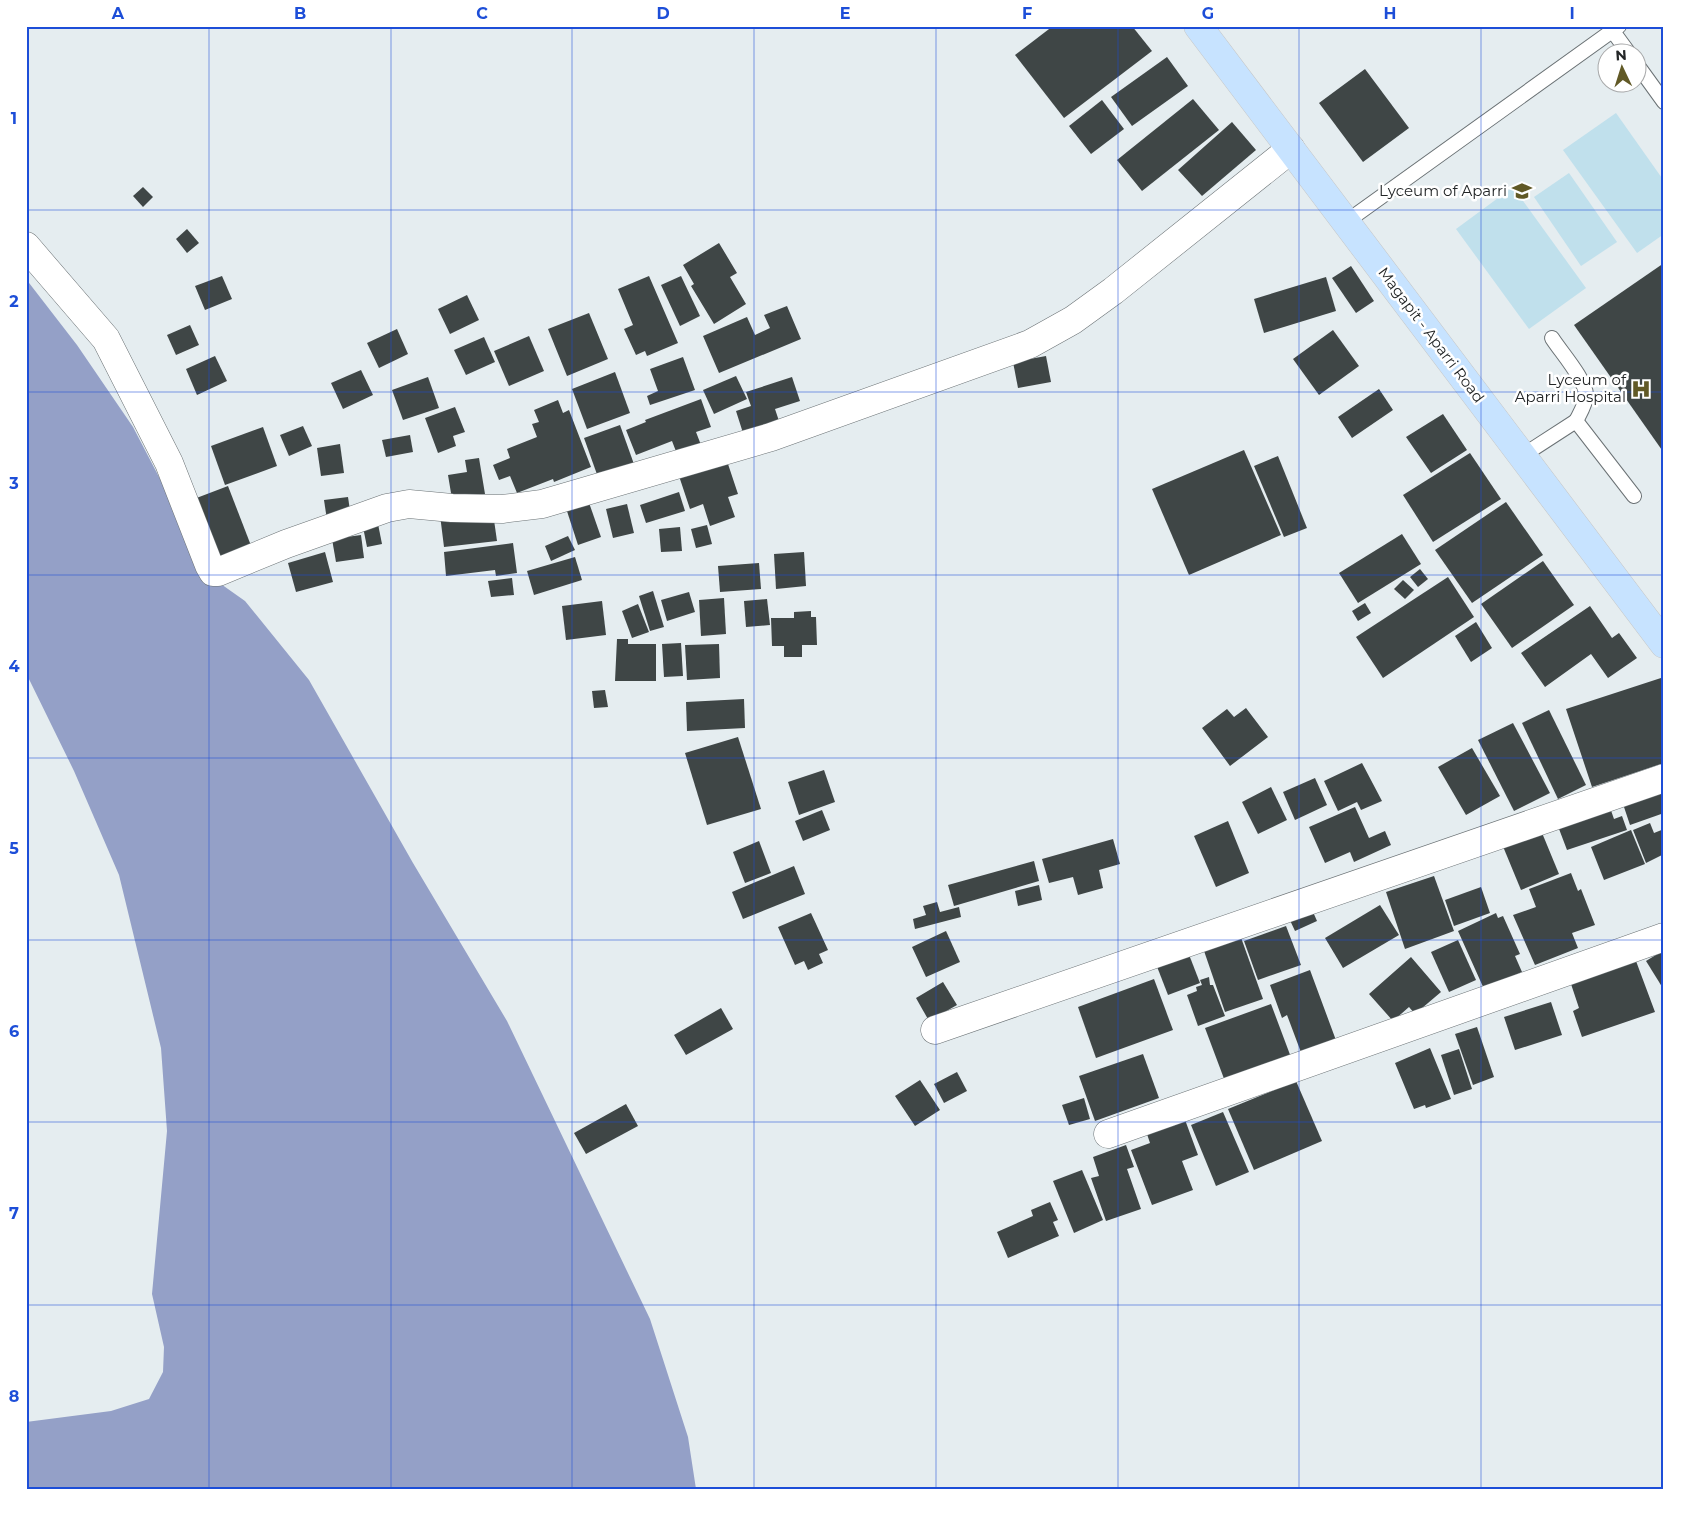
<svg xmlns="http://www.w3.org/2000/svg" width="1690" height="1515" viewBox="0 0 1690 1515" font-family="Montserrat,sans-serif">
	<rect width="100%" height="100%" fill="#e5edf0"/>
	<g fill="#c0e0ec">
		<polygon points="1616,113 1664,181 1664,234 1637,253 1563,150"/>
		<polygon points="1569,173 1617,242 1581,266 1534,197"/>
		<polygon points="1513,187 1586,288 1529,329 1456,229"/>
	</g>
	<polygon fill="#94a0c7" points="26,279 77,345 133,427 211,577 245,601 309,680 413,863 507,1021 650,1319 688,1437 696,1489 26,1489 26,1422 111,1411 149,1399 163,1372 164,1347 152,1294 167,1131 161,1048 119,875 74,771 26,673"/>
	<g fill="#3f4646">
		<polygon points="1053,26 1132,26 1152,51 1064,118 1015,55"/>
		<polygon points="1167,57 1188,86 1132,126 1111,97"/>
		<polygon points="1365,69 1409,128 1363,162 1319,103"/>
		<polygon points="1193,99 1219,130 1142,191 1117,160"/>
		<polygon points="1102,100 1124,129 1091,154 1069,126"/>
		<polygon points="1232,122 1256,150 1202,196 1178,170"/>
		<polygon points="143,187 153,197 143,207 133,196"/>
		<polygon points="187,229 199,243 187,253 176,239"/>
		<polygon points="719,243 737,273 730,277 746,304 714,324 691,286 694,284 683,265"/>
		<polygon points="1664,263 1664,453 1574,325"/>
		<polygon points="1351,266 1374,301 1356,313 1332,278"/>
		<polygon points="222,276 232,299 205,310 195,286"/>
		<polygon points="649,276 678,343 647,356 645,351 636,355 624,329 633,325 618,289"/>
		<polygon points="681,276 700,316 680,326 661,285"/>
		<polygon points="1326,277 1336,311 1264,333 1254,299"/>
		<polygon points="467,295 479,320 450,334 438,309"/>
		<polygon points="787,306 801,339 719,373 703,336 747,317 755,335 770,328 764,315"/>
		<polygon points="589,313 608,359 567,376 548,329"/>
		<polygon points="190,325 199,345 176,355 167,335"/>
		<polygon points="397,329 408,354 379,368 367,343"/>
		<polygon points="1333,330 1359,366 1319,395 1293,359"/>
		<polygon points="529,336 544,371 509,386 494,351"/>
		<polygon points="484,337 495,362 466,375 454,350"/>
		<polygon points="215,356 227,381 197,395 186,369"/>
		<polygon points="1046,356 1051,382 1018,388 1013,362"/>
		<polygon points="683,357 695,390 650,405 647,396 658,391 650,369"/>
		<polygon points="361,370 373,395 343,409 331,383"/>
		<polygon points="615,372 630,413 587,429 572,389"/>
		<polygon points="736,376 747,399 714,414 703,390"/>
		<polygon points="428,377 439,408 403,420 392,390"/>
		<polygon points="792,377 800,401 775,409 779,421 743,433 736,411 751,406 746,392"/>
		<polygon points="1379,389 1393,410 1352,438 1338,417"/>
		<polygon points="701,399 711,427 696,432 701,445 677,454 672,441 636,455 626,430 646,422 645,420"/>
		<polygon points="558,400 563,413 569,410 591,467 554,482 553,479 517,493 510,476 499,480 493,465 510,458 507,449 537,437 532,424 539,422 534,410"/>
		<polygon points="455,407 465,432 453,436 456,446 438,453 425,418"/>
		<polygon points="1443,414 1467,450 1431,473 1406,437"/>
		<polygon points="620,425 635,467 599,480 584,438"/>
		<polygon points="303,426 312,446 289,456 280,435"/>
		<polygon points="263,427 277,466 225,485 211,446"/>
		<polygon points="410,435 413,452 386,457 382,440"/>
		<polygon points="340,444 344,473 321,476 317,448"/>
		<polygon points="1244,450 1281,535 1189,575 1152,489"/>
		<polygon points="1470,453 1501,499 1433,542 1403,495"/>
		<polygon points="1278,456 1307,528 1284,537 1254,466"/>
		<polygon points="479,458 485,494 452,499 448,475 467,472 465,460"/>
		<polygon points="727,461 738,494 728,497 735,517 710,526 703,504 690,509 679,476"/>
		<polygon points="228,486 255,556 214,571 186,502"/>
		<polygon points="679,492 685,511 646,523 640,505"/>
		<polygon points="348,497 351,517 327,520 324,500"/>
		<polygon points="587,497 601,537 578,545 565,505"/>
		<polygon points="1506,502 1543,555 1472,603 1435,550"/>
		<polygon points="627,504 634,533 613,538 606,509"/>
		<polygon points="440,515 494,520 497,541 444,547"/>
		<polygon points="378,524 382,544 367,547 363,527"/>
		<polygon points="707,525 712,544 696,548 691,529"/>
		<polygon points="680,527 682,551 661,552 659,529"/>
		<polygon points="1402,534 1421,564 1358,603 1339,573"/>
		<polygon points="361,535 364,558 336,562 332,539"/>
		<polygon points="568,536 575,550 551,561 545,546"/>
		<polygon points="513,543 517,573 496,576 495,570 446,576 444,552"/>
		<polygon points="325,552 333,582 296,592 288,563"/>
		<polygon points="804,552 806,586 776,589 774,554"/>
		<polygon points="575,557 582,580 534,595 527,571"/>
		<polygon points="1543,561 1574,605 1512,648 1481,604"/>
		<polygon points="759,563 761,589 720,592 718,566"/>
		<polygon points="1420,569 1428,579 1418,587 1410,577"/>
		<polygon points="1448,577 1474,617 1383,678 1356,637"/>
		<polygon points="512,578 514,595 491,597 488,581"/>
		<polygon points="1403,580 1414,590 1405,599 1394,589"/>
		<polygon points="653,591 664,627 650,631 639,596"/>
		<polygon points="689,592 695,612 667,621 661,600"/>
		<polygon points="724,598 726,634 701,636 699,600"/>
		<polygon points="767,599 770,625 746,627 744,601"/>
		<polygon points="602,601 606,635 566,640 562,606"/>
		<polygon points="1365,603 1371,613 1358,621 1352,611"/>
		<polygon points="638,604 649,632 632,638 622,611"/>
		<polygon points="1590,606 1612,638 1619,633 1637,658 1608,678 1591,654 1545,687 1521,653"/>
		<polygon points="811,611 811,617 816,617 817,645 802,645 802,657 784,657 784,646 772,646 771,618 794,618 794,612"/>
		<polygon points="1476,622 1492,648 1471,662 1455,636"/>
		<polygon points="617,639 628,639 628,644 656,644 656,681 615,681"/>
		<polygon points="681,643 683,676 664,677 662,644"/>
		<polygon points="719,644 720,678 687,680 685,645"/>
		<polygon points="1664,677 1664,763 1592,787 1566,709"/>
		<polygon points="605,690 608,707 594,708 592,691"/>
		<polygon points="744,699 745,728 687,731 686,702"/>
		<polygon points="1246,708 1268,737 1230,766 1202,728 1227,709 1234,717"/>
		<polygon points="1549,710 1586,785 1558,799 1522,723"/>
		<polygon points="1513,723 1550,793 1514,811 1478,740"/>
		<polygon points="738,737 761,809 707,825 685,753"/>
		<polygon points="1472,748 1500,796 1466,815 1438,767"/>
		<polygon points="1362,763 1382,801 1361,810 1357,802 1338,811 1324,781"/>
		<polygon points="824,770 835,802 799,815 788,782"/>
		<polygon points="1315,778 1327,805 1295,820 1283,792"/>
		<polygon points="1664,783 1664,813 1630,825 1621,798"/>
		<polygon points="1271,787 1287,820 1258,834 1242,802"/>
		<polygon points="1608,802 1614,819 1622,816 1627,830 1567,850 1556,821"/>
		<polygon points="1355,807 1369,838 1385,831 1391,845 1354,862 1350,852 1325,863 1309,827"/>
		<polygon points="822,810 830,830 803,841 795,821"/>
		<polygon points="1228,821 1249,873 1216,887 1194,836"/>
		<polygon points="1650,823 1654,833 1664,829 1664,854 1646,863 1633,830"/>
		<polygon points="1540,828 1559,874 1521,890 1502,844"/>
		<polygon points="1631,830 1645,864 1604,880 1591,847"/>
		<polygon points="1113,839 1120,864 1099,870 1103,888 1078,895 1073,877 1049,883 1042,859"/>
		<polygon points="759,841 771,873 745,883 733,852"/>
		<polygon points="1034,861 1039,881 954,906 948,885"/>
		<polygon points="794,866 805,894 743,919 732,892"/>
		<polygon points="1571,873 1578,891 1581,889 1595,925 1572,933 1578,948 1535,965 1513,915 1536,907 1529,889"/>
		<polygon points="1434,876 1454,931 1405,949 1386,892"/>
		<polygon points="1039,885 1042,900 1018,906 1015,891"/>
		<polygon points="1481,887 1490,913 1454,926 1445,900"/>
		<polygon points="937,902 940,912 959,907 961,917 915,929 913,919 926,915 923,906"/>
		<polygon points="1310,905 1317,921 1295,931 1288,916"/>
		<polygon points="1380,905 1399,935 1343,968 1325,938"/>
		<polygon points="811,913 828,950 819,954 823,963 808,970 804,961 795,965 778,927"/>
		<polygon points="1496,913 1498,918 1503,916 1520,954 1515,956 1522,972 1484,989 1458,931"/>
		<polygon points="1286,926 1301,965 1258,980 1244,941"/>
		<polygon points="946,931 960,962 926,977 912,947"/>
		<polygon points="1239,932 1263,999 1225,1012 1202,945"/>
		<polygon points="1458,940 1476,980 1449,992 1431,952"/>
		<polygon points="1664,950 1664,990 1646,961"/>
		<polygon points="1188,952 1200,983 1168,995 1156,964"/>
		<polygon points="1411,957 1441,992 1415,1014 1409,1007 1393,1021 1369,994"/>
		<polygon points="1636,961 1655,1012 1582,1037 1573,1011 1579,1008 1571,984"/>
		<polygon points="1310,970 1337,1043 1302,1055 1287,1015 1282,1018 1270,985"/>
		<polygon points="1209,977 1210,985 1213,985 1225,1016 1198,1026 1187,995 1197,991 1196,987 1202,985 1200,980"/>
		<polygon points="1154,979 1173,1030 1096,1058 1078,1007"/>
		<polygon points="943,982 957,1005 929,1021 916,998"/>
		<polygon points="1551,1002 1562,1035 1515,1050 1504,1017"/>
		<polygon points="1271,1004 1292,1060 1226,1084 1205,1028"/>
		<polygon points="721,1008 733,1029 686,1055 674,1035"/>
		<polygon points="1477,1027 1494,1077 1473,1085 1455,1034"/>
		<polygon points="1430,1048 1451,1099 1426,1108 1425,1105 1414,1109 1395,1063"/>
		<polygon points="1459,1049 1472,1089 1454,1095 1441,1055"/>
		<polygon points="1143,1054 1159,1098 1095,1121 1079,1076"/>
		<polygon points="957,1072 967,1091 944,1103 934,1084"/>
		<polygon points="920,1080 940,1110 915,1126 895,1096"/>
		<polygon points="1296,1081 1322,1141 1254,1170 1228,1109"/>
		<polygon points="1084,1098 1090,1119 1069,1125 1062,1105"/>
		<polygon points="626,1104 638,1126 586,1154 574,1133"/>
		<polygon points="1223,1112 1249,1172 1216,1186 1191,1125"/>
		<polygon points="1184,1117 1198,1155 1182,1161 1193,1190 1152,1205 1131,1150 1150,1143 1146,1131"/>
		<polygon points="1126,1145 1134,1167 1127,1169 1141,1209 1106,1221 1091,1178 1099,1176 1093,1157"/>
		<polygon points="1082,1170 1103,1220 1074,1233 1053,1181"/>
		<polygon points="1050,1202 1058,1220 1053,1222 1059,1236 1008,1258 997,1232 1033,1216 1031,1210"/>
	</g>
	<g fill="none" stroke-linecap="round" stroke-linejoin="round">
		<defs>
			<g id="lane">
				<polyline points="1609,26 1628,52"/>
				<polyline points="1638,66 1664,102"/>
				<polyline points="1346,222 1619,26"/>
				<path d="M1552,338C1560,351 1586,380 1586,395C1586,404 1580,413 1576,421"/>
				<polyline points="1522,456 1576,421 1634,496"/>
			</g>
			<g id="street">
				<polyline points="26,246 106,339 169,463 209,565 213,572 218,572 286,544 387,508 409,504 452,508 502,509 542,504 771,437 1030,344 1073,320 1113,291 1291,149"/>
				<polyline points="935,1030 1664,778"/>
				<polyline points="1108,1134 1664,937"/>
			</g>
			<polyline id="primary" points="1198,26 1664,644"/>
		</defs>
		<use href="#lane" stroke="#6b7275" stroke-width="16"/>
		<use href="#street" stroke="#6b7275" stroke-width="29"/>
		<use href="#primary" stroke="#c6c7c7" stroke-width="29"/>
		<use href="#lane" stroke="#fff" stroke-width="14"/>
		<use href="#street" stroke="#fff" stroke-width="28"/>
		<use href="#primary" stroke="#c7e3ff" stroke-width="28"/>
	</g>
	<path fill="none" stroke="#1d4ed8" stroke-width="1" stroke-opacity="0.55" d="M209,26V1489M391,26V1489M572,26V1489M754,26V1489M936,26V1489M1118,26V1489M1299,26V1489M1481,26V1489M26,210H1664M26,392H1664M26,575H1664M26,758H1664M26,940H1664M26,1122H1664M26,1305H1664"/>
	<defs>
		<symbol id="university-bare" viewBox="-9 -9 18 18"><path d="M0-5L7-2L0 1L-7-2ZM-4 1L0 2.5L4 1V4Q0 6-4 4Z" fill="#615926" stroke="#fff" stroke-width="2.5" paint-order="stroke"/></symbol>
		<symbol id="hospital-bare" viewBox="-9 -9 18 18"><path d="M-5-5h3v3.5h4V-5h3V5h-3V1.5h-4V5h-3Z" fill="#615926" stroke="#fff" stroke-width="2.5" paint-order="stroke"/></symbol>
	</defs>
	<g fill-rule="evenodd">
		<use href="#university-bare" x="1508" y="177" width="28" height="28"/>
		<use href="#hospital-bare" x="1627" y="375" width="28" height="28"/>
	</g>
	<g text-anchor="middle" stroke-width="5" stroke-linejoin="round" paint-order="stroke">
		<g font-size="15" fill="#232627" stroke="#fff" text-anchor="end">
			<text x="1507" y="196">Lyceum of Aparri</text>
			<text x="1626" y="385">Lyceum of<tspan x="1626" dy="17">Aparri Hospital</tspan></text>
		</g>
		<g font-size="15" fill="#232627" stroke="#fff">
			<text transform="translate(1431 335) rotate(53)" y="5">Magapit - Aparri Road</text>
		</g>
	</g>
	<rect width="1690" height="1515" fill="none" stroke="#ffffff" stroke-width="55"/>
	<g transform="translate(1622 68) rotate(356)"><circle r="24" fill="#ffffff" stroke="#a7a8a9"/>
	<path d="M0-4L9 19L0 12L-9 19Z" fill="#615926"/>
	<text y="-8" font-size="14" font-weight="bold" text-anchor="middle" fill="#232627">N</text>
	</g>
	<rect x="28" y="28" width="1634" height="1460" fill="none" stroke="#1d4ed8" stroke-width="2"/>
	<g font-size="16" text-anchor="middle" font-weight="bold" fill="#1d4ed8">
		<text x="118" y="19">A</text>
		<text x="300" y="19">B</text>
		<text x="482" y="19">C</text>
		<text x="663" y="19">D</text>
		<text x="845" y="19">E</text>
		<text x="1027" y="19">F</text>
		<text x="1208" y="19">G</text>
		<text x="1390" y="19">H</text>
		<text x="1572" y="19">I</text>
		<text x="14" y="124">1</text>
		<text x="14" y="307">2</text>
		<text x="14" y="489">3</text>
		<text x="14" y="672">4</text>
		<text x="14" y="854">5</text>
		<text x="14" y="1037">6</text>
		<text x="14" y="1219">7</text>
		<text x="14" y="1402">8</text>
	</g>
</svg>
